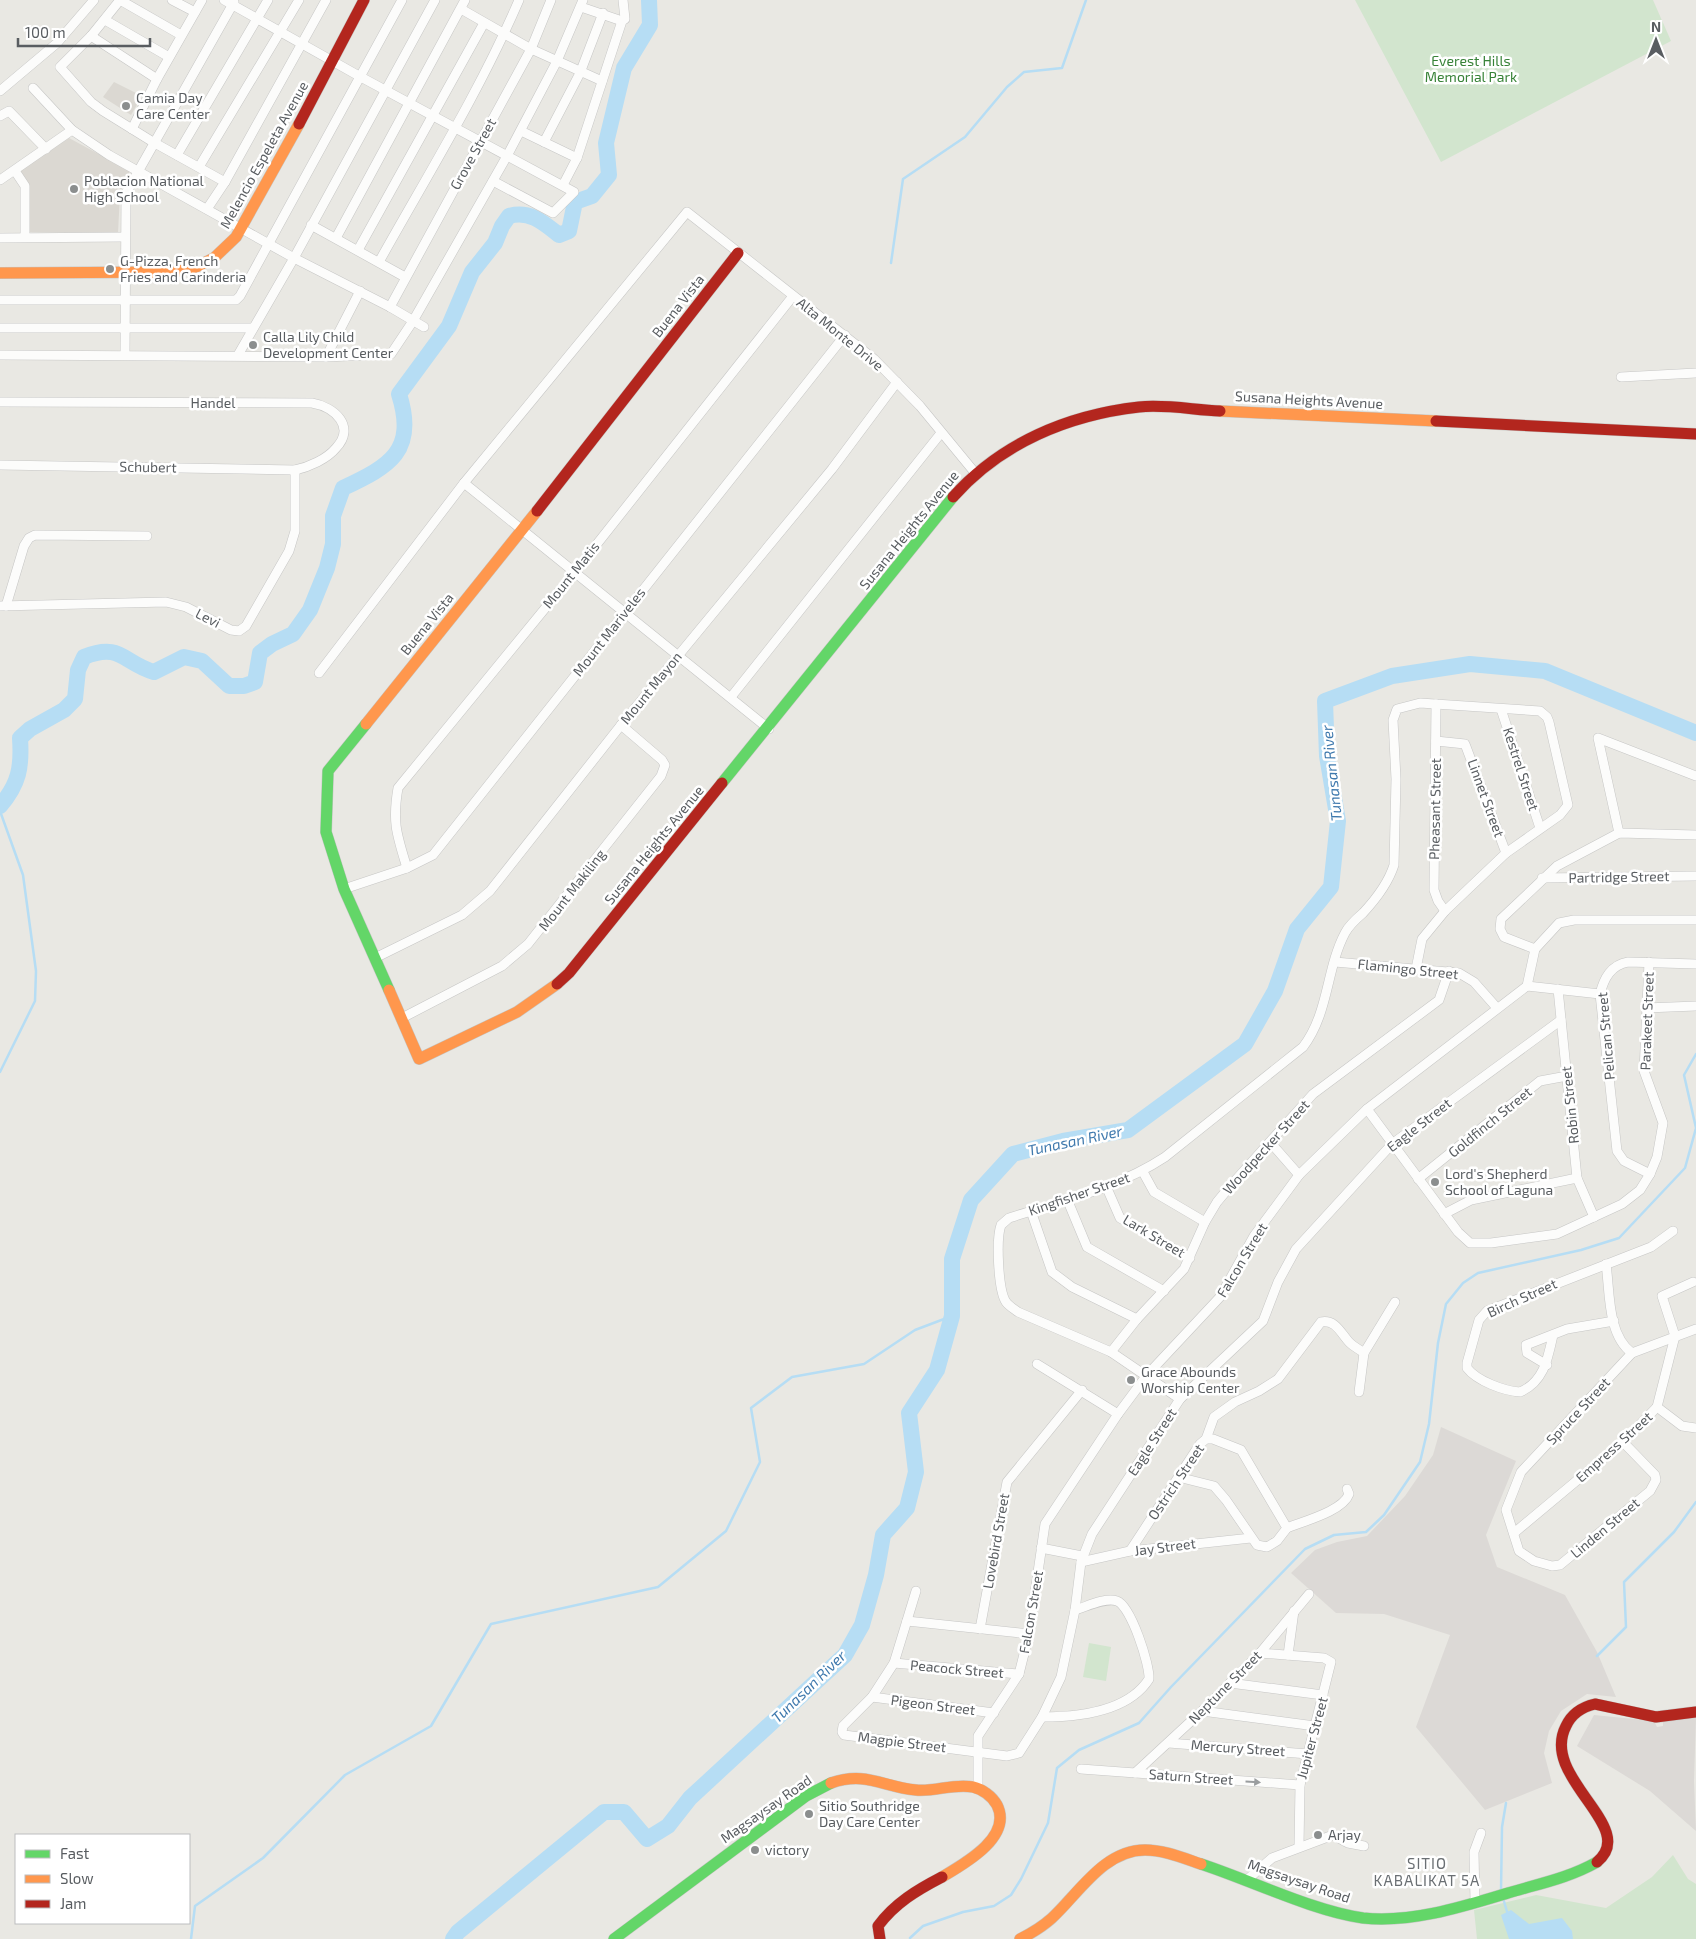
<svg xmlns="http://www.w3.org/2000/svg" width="1696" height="1939" viewBox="0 0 1696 1939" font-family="'Exo 2',sans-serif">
	<rect width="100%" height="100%" fill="#e9e8e3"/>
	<g fill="#dcd9d6">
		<polygon points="1441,1427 1516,1461 1486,1535 1497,1567 1565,1595 1597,1652 1616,1697 1587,1694 1561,1711 1549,1731 1544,1753 1552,1783 1485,1810 1416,1727 1450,1635 1384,1614 1336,1613 1291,1573 1315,1550 1337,1542 1367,1536 1405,1496 1433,1455"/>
		<polygon points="1594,1715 1654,1721 1657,1727 1663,1726 1663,1722 1696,1718 1694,1781 1696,1831 1650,1791 1577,1746"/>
	</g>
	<g fill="#dbd8d2">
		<polygon points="114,82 142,96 131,115 103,97"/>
		<polygon points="69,138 130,171 120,194 118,233 28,232 19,171"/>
	</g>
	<g fill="#d2e5ce">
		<polygon points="1355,0 1653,0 1671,41 1441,162"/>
		<polygon points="1089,1643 1111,1647 1106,1681 1083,1677"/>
		<polygon points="1673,1855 1688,1879 1696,1884 1696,1939 1477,1939 1474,1910 1536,1895 1606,1908 1652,1877"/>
	</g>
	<polygon fill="#b6ddf4" points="1511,1910 1529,1924 1562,1918 1572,1931 1573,1939 1509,1939 1501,1915"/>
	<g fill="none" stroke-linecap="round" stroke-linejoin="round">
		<g stroke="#b6ddf4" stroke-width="2.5">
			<polyline points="891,263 903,179 965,137 1007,87 1024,72 1062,68 1086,0"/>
			<polyline points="0,811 23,875 36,971 35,1001 0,1072"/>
			<polyline points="1597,1656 1626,1627 1624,1582 1674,1532 1696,1502"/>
			<polyline points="1501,1891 1502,1827 1506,1803"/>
			<polyline points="1503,1898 1508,1915"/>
			<polyline points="910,1938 923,1926 963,1912 994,1906 1011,1895 1021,1879 1048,1823 1057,1768 1079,1750 1139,1723 1171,1687 1305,1549 1334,1535 1366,1532 1384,1515 1420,1462 1429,1424 1438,1343 1446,1304 1463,1283 1478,1273 1581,1250 1619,1238 1685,1168 1696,1128 1684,1075 1696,1054"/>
			<polyline points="191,1939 195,1906 263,1858 345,1775 431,1726 491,1624 658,1587 726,1531 760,1462 751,1408 792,1377 864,1364 915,1330 952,1316"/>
		</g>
		<g stroke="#b6ddf4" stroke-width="16">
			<path d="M0,806C19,784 22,767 20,738L30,729L64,710L75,699L78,670L84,657C121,642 123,663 154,672L184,657L202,661L229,686H244L255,682L260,653L272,644L293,634L310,610L327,568L333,544V516L343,488C390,466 417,451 399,394L449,326L472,272L495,243L502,226L509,216C530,210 544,223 559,235L569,231L575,202L592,196L609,175L606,143L624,68L650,25L649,0"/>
			<polyline points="453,1939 458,1932 604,1812 624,1812 647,1839 668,1826 690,1798 845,1655 862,1625 876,1575 883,1535 907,1508 916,1472 909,1413 937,1370 952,1316 952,1259 971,1200 1013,1154 1063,1141 1128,1130 1245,1044 1275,991 1297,929 1331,887 1338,821 1327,756 1325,701 1392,676 1470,664 1545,671 1696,733"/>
		</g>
		<defs>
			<g id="street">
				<polyline points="120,0 91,36 60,67 91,102 103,111 153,142 225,182"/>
				<polyline points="120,0 181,35"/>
				<polyline points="172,0 195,12"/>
				<polyline points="224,0 359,76 574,192 553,213 493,181"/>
				<polyline points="581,7 622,21"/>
				<polyline points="461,9 531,49 602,81"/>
				<polyline points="105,20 169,57"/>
				<polyline points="91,36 157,79"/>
				<polyline points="33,88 72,130 109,155 294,258 390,307 424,327"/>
				<polyline points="0,91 57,43 94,0"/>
				<polyline points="0,116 9,111 46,149"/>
				<polyline points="132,129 157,79 202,0"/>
				<polyline points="521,131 577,158"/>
				<polyline points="544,142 580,73 603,13"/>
				<polyline points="177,155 268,0"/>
				<polyline points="199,167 299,0"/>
				<polyline points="15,171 25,186 25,237"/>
				<polyline points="0,180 72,130"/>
				<polyline points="563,185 577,158 622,21 625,19 623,0"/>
				<polyline points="207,209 225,182 326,0"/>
				<polyline points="311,225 405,277"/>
				<polyline points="0,238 125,237"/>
				<polyline points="336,238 465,0"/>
				<polyline points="358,250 484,23"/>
				<path d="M379,262C427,176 480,91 519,0"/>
				<polyline points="0,300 236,300 240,296 402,0"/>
				<polyline points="390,307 531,49 551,0"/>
				<polyline points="0,328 253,328"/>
				<polyline points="0,355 326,357 391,354 413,321 507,156 557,61 583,0"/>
				<polyline points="125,355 126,193 234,2"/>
				<polyline points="238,355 294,258 435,0"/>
				<polyline points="326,357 360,291"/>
				<polyline points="1621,377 1696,373"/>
				<path d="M0,402L312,403C335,407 356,427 336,448C327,459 309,467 295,470L0,465"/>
				<polyline points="464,483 769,729"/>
				<polyline points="0,606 166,602 186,607 231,630 239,631 246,626 289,551 295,531 295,470"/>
				<polyline points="6,606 24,546 29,538 35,535 147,536"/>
				<polyline points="319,673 464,483 687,212 874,359 920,406 976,474"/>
				<polyline points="731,697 941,433"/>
				<polyline points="1436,704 1434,890 1438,901 1445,911"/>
				<polyline points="1501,709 1540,828"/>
				<polyline points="1436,741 1465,744 1506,853"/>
				<polyline points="1619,833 1598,738 1696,776"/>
				<path d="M407,868C397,835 392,823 398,788L574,573L793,296"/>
				<polyline points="1542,878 1696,876"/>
				<polyline points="344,889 407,868 433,855 845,335"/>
				<polyline points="1535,949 1504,937 1500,929 1501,919 1557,866 1619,833 1696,835"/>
				<polyline points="375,958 462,915 490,891 621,725 832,469 897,382"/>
				<polyline points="1335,962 1459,973 1474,982 1497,1008"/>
				<polyline points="1527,986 1535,949 1559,923 1574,920 1696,920"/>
				<polyline points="1527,986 1600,994"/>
				<polyline points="1558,989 1577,1178 1594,1217"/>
				<polyline points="1646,1008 1696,1006"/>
				<polyline points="402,1018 502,966 528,944 661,776 665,765 662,760 621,725"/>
				<polyline points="1367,1109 1458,1232 1470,1243 1491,1243 1557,1234 1622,1204 1640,1190 1650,1174 1657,1157 1663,1123 1644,1071 1649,962"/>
				<polyline points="1270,1142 1299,1175"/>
				<polyline points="1143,1172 1154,1192 1205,1222"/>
				<path d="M1650,1174L1624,1161L1617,1151L1600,994C1604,978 1611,965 1628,962L1696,964"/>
				<polyline points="1418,1179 1540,1081 1567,1076"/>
				<polyline points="1106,1186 1120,1218 1190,1258"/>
				<polyline points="1067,1199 1087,1247 1164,1291"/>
				<polyline points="1031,1211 1052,1272 1072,1287 1137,1319"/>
				<polyline points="1444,1214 1471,1200 1577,1178"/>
				<path d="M1606,1264C1610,1291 1607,1335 1632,1353"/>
				<path d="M1553,1335C1548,1358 1544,1382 1520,1392C1504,1391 1477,1381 1467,1368V1363L1479,1320L1487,1311L1651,1247L1673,1231"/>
				<polyline points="1111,1352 1137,1319 1184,1269 1205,1222 1217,1202 1232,1184 1313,1094 1439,1000 1449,971"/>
				<polyline points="1037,1364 1118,1414"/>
				<polyline points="1547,1365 1527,1353 1526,1345 1567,1329 1614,1321"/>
				<polyline points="1359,1392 1364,1353"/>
				<path d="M1180,1399L1111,1352L1018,1312C1014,1309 1009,1306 1006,1302C998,1290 996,1239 1001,1225L1009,1218C1062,1201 1118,1188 1165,1157L1303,1047C1329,1013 1326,969 1345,933C1349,925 1356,919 1363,913C1376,899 1388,884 1394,865L1396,779L1393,720L1397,709L1420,703L1540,711L1547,717L1549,722L1568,805L1560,815L1506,853L1445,911L1422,939L1416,969"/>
				<polyline points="1657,1407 1682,1426 1696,1428"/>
				<path d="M1206,1439L1214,1417L1235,1402L1259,1391L1278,1379L1321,1322C1336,1319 1341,1334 1350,1343C1354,1347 1359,1349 1364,1353L1395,1302"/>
				<polyline points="1623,1442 1655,1475 1656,1480 1650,1491 1560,1565 1552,1566 1534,1561 1519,1551 1506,1510 1521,1472 1632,1353 1696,1329"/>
				<path d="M1287,1528C1304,1521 1343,1511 1349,1494L1347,1489"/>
				<polyline points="1514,1533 1623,1442 1657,1407 1675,1336 1662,1296 1693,1282"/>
				<polyline points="1041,1548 1082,1556"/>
				<polyline points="1130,1551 1200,1444 1206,1439 1213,1439 1241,1450 1287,1528 1277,1541 1267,1547 1257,1545 1226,1500 1214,1486 1178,1477"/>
				<polyline points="1081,1562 1130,1551 1251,1538"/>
				<polyline points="916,1591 894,1663 872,1697 843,1726 842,1732 844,1735 1007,1756 1019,1753 1042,1717 1061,1677 1075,1610 1081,1562 1092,1534 1180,1399 1263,1321 1278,1282 1296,1249 1392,1144 1561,1020"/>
				<polyline points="907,1621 1029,1634"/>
				<polyline points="980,1629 1007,1482 1082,1390"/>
				<polyline points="1260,1653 1324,1658 1331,1662 1300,1785 1299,1846"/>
				<polyline points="1288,1655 1294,1611"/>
				<polyline points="894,1663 1019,1674"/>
				<polyline points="1230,1683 1323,1695"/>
				<polyline points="872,1697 994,1713"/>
				<polyline points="1202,1711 1315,1726"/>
				<path d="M1042,1717C1078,1717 1128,1712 1149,1679C1150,1665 1131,1606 1117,1601C1105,1597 1086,1607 1075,1610"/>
				<polyline points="1169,1743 1308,1754"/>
				<polyline points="1081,1769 1300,1785"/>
				<polyline points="1135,1773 1202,1711 1260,1653 1309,1594"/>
				<polyline points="978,1788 978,1736 1019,1674 1029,1634 1045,1524 1118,1414 1147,1375 1220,1297 1254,1236 1299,1175 1367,1109 1527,986"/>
				<polyline points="1248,1879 1272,1858 1333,1835 1348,1843 1364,1846"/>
				<polyline points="1475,1902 1474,1852 1481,1833"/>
			</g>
			<g id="fast">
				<polyline points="366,724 328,771 326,832 344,889 389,990"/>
				<polyline points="722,783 953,497"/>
				<path d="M1201,1864C1250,1880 1313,1911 1363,1918C1412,1923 1462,1907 1508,1893C1538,1884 1569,1878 1597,1862"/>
				<polyline points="614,1939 806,1796 831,1783"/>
			</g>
			<g id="slow">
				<polyline points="0,273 175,272 196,267 214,258 236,237 299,124"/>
				<polyline points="1220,411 1436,421"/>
				<polyline points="366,724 537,511"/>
				<polyline points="389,990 419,1059 517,1012 557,984"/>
				<path d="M831,1783C866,1771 883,1787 916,1790C935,1792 954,1783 973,1787C982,1789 992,1796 997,1805C1013,1837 964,1864 942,1877"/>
				<path d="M1020,1939C1032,1933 1042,1927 1052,1918C1079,1893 1104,1850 1145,1850C1164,1850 1183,1858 1201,1864"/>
			</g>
			<g id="jam">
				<polyline points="299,124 364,0"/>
				<polyline points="1436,421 1696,434"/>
				<path d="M953,497C1001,443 1068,415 1139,407C1165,404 1194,410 1220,411"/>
				<polyline points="537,511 738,253"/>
				<polyline points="557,984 569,973 722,783"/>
				<path d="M1597,1862C1640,1827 1539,1778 1566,1726C1572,1713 1582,1707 1595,1704L1656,1717L1696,1712"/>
				<path d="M880,1939L878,1926C895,1903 917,1890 942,1877"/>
			</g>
		</defs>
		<use href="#street" stroke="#c6c6c5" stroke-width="10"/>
		<use href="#fast" stroke="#c5c5c3" stroke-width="12"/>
		<use href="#slow" stroke="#c5c5c3" stroke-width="12"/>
		<use href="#jam" stroke="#c5c5c3" stroke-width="12"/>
		<use href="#street" stroke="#fcfcfb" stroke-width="9"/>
		<use href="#fast" stroke="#63d668" stroke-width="11"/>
		<use href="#slow" stroke="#ff974d" stroke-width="11"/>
		<use href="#jam" stroke="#b3261e" stroke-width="11"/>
	</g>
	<defs><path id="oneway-solid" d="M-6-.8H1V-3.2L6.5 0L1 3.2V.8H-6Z" transform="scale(1.25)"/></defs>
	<use fill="#9a9d9f" href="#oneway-solid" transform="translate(1253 1782) rotate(4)"/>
	<g fill="#8b8e8e" stroke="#fff" stroke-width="2">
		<circle cx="126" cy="106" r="5"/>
		<circle cx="74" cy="189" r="5"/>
		<circle cx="110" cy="269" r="5"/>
		<circle cx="253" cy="345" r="5"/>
		<circle cx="1435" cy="1182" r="5"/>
		<circle cx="1131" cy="1380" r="5"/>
		<circle cx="809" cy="1814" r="5"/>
		<circle cx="1318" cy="1835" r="5"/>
		<circle cx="755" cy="1850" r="5"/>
	</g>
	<g text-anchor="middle" stroke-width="5" stroke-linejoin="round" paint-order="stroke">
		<g font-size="14" fill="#378237" stroke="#fff">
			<text x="1471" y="66">Everest Hills<tspan x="1471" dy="16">Memorial Park</tspan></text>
		</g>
		<g font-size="14" fill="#595d61" stroke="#fff" text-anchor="start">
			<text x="136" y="103">Camia Day<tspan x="136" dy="16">Care Center</tspan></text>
			<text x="84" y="186">Poblacion National<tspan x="84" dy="16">High School</tspan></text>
			<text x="120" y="266">G-Pizza, French<tspan x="120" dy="16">Fries and Carinderia</tspan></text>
			<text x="263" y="342">Calla Lily Child<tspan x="263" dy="16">Development Center</tspan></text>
			<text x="1445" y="1179">Lord's Shepherd<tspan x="1445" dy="16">School of Laguna</tspan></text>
			<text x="1141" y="1377">Grace Abounds<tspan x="1141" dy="16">Worship Center</tspan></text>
			<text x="819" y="1811">Sitio Southridge<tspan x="819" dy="16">Day Care Center</tspan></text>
			<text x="1328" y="1840">Arjay</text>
			<text x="765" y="1855">victory</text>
		</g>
		<g font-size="14" fill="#595d61" stroke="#fff">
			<text transform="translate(473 154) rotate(-61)" y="5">Grove Street</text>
			<text transform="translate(264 155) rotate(-61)" y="5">Melencio Espeleta Avenue</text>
			<text transform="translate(678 306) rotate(-52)" y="5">Buena Vista</text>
			<text transform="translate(840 334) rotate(39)" y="5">Alta Monte Drive</text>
			<text transform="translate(1309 400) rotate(3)" y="5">Susana Heights Avenue</text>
			<text x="213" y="408">Handel</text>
			<text transform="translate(148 467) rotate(1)" y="5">Schubert</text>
			<text transform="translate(909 530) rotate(-51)" y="5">Susana Heights Avenue</text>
			<text transform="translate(571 575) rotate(-51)" y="5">Mount Matis</text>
			<text transform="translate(208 618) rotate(27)" y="5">Levi</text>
			<text transform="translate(427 624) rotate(-51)" y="5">Buena Vista</text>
			<text transform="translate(609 632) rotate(-52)" y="5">Mount Mariveles</text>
			<text transform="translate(651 688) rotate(-51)" y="5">Mount Mayon</text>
			<text transform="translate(1521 769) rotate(72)" y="5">Kestrel Street</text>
			<text transform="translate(1486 798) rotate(70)" y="5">Linnet Street</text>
			<text transform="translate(1435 809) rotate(-89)" y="5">Pheasant Street</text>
			<text transform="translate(654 845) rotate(-51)" y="5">Susana Heights Avenue</text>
			<text transform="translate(1619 877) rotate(-1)" y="5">Partridge Street</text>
			<text transform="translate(572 890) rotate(-52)" y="5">Mount Makiling</text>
			<text transform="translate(1408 969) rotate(6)" y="5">Flamingo Street</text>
			<text transform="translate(1647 1021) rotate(-88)" y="5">Parakeet Street</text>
			<text transform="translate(1606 1036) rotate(-95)" y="5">Pelican Street</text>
			<text transform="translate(1570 1105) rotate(-96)" y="5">Robin Street</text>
			<text transform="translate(1490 1122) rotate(-39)" y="5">Goldfinch Street</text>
			<text transform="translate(1419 1125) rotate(-38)" y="5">Eagle Street</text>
			<text transform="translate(1266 1147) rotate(-48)" y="5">Woodpecker Street</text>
			<text transform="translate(1079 1194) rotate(-19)" y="5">Kingfisher Street</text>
			<text transform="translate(1154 1236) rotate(31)" y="5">Lark Street</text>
			<text transform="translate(1242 1260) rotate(-59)" y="5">Falcon Street</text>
			<text transform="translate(1522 1298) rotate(-24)" y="5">Birch Street</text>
			<text transform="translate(1578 1411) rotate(-47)" y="5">Spruce Street</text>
			<text transform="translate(1152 1442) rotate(-57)" y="5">Eagle Street</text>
			<text transform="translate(1614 1447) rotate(-42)" y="5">Empress Street</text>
			<text transform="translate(1176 1482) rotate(-56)" y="5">Ostrich Street</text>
			<text transform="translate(1605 1528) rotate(-40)" y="5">Linden Street</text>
			<text transform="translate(996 1541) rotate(-80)" y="5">Lovebird Street</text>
			<text transform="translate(1165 1547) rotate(-7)" y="5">Jay Street</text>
			<text transform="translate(1031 1612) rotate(-80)" y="5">Falcon Street</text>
			<text transform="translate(957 1669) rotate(5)" y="5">Peacock Street</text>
			<text transform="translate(1225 1687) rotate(-45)" y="5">Neptune Street</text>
			<text transform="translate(933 1705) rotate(7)" y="5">Pigeon Street</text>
			<text transform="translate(1312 1738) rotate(-75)" y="5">Jupiter Street</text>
			<text transform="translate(902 1742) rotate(7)" y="5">Magpie Street</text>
			<text transform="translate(1238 1748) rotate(4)" y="5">Mercury Street</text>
			<text transform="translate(1191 1777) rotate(4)" y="5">Saturn Street</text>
			<text transform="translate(766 1809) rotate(-35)" y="5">Magsaysay Road</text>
			<text transform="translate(1299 1881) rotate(19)" y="5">Magsaysay Road</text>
		</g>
		<g font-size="15" font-style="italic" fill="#3f79ad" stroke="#fff">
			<text transform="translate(1332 773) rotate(-96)" y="5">Tunasan River</text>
			<text transform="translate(1075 1141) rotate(-12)" y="5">Tunasan River</text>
			<text transform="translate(809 1687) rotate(-44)" y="5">Tunasan River</text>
		</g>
		<g font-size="15" letter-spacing="1" fill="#6a6f73" stroke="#fff">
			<text x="1427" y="1869">SITIO<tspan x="1427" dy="17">KABALIKAT 5A</tspan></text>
		</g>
	</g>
	<rect x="15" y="1834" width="175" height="90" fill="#ffffff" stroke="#bdbec0"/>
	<rect x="25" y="1850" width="25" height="8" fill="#63d668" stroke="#bdbec0"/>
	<text x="60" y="1859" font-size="15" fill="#595d61">Fast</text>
	<rect x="25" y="1875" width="25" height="8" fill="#ff974d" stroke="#bdbec0"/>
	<text x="60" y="1884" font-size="15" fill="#595d61">Slow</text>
	<rect x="25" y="1900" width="25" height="8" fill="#b3261e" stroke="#bdbec0"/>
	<text x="60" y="1909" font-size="15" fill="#595d61">Jam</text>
	<g transform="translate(1656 40)" stroke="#ffffff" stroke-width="4" paint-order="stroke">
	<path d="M0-4L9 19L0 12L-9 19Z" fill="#595d61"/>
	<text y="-8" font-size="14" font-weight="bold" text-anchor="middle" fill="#595d61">N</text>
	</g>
	<path d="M18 38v8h132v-8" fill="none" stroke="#595d61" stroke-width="2.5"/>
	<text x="25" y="38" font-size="15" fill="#595d61" stroke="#ffffff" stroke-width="4" paint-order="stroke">100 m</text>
</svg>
